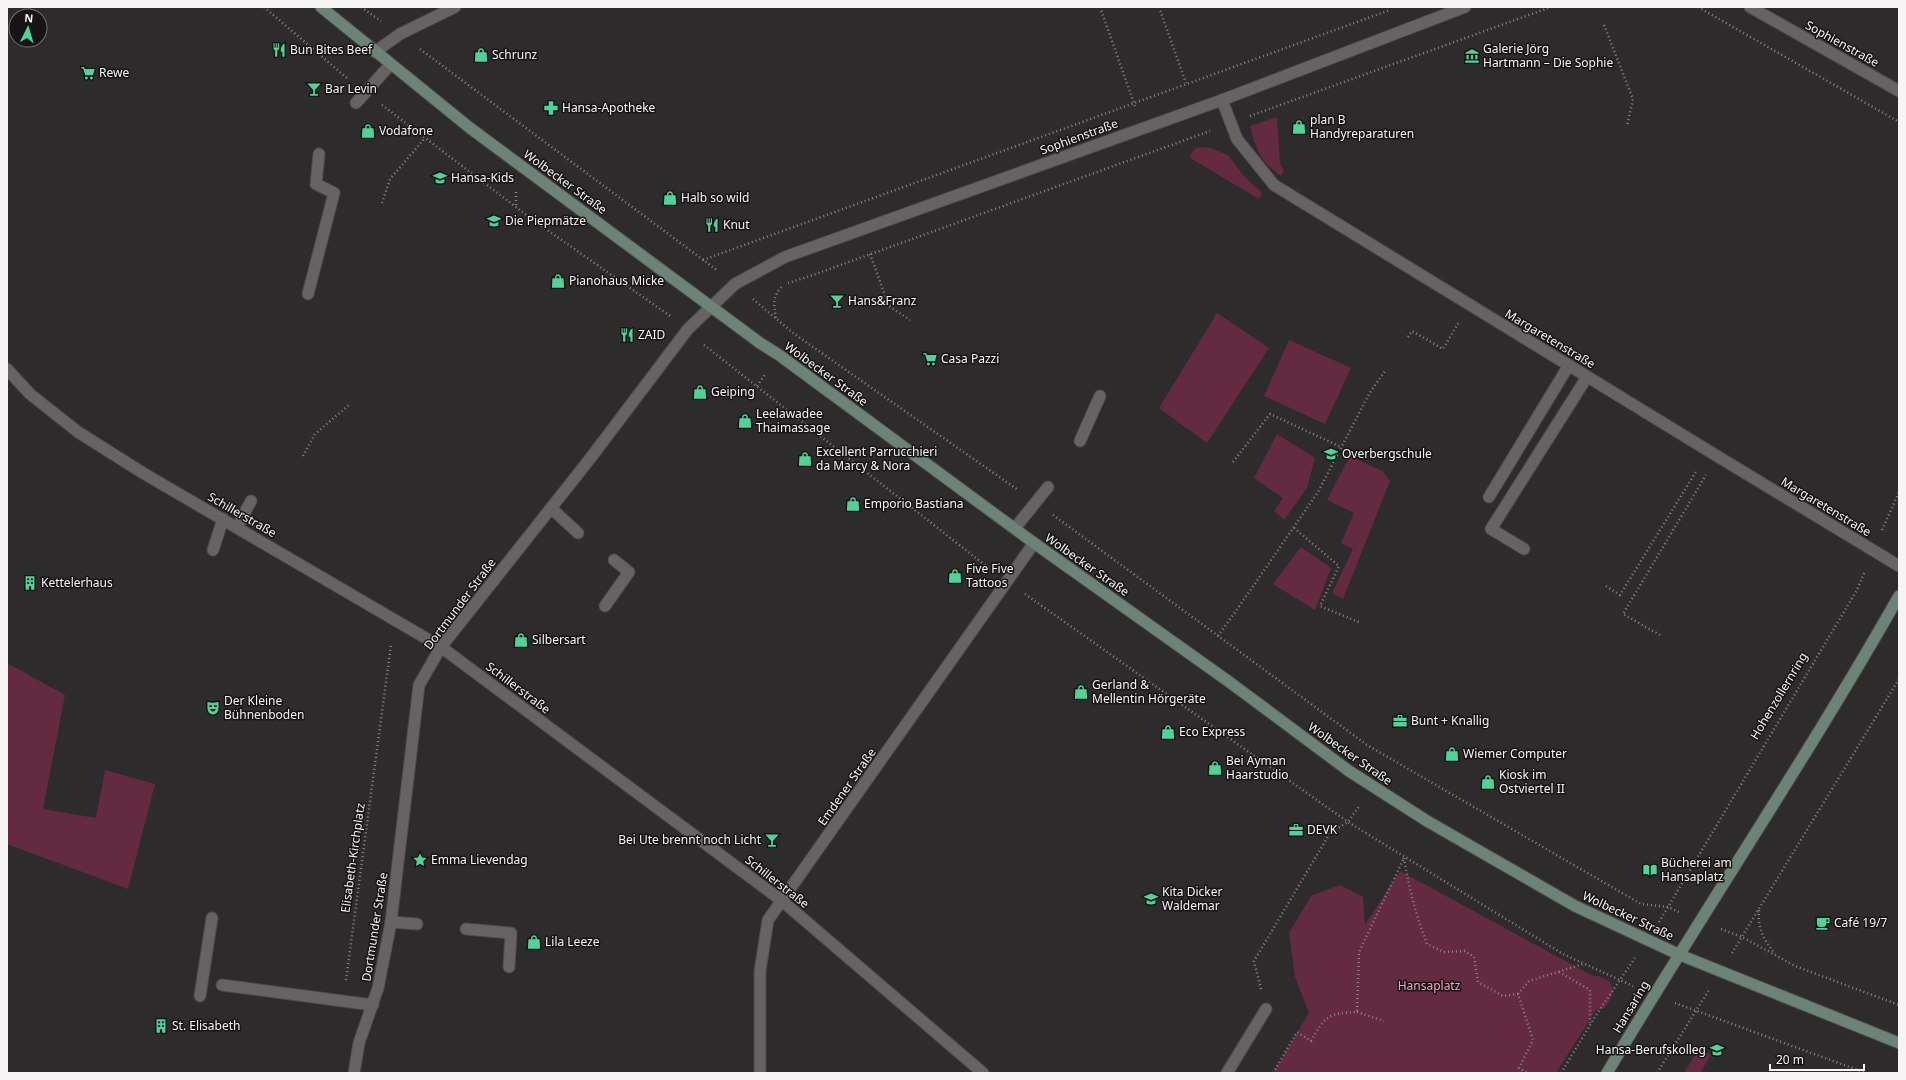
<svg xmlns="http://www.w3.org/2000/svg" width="1906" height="1080" viewBox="0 0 1906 1080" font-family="'Noto Sans',sans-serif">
	<rect width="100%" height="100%" fill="#2e2b2c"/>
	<g fill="#632a40">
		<path d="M1277,117L1280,163L1284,171L1281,176C1260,162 1256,149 1250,126Z"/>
		<polygon points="1198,147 1210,148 1228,155 1244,176 1262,193 1259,199 1190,158 1192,152"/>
		<polygon points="1217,313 1269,348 1207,443 1159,408"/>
		<polygon points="1289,340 1351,368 1325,424 1264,396"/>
		<polygon points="1277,434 1315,458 1307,488 1284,520 1274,511 1283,498 1254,478"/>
		<polygon points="1350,456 1382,471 1390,481 1343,599 1332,593 1353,549 1341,543 1354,513 1327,500"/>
		<polygon points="1301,547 1331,568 1315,610 1273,584"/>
		<polygon points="7,663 65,695 43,809 96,818 105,770 155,784 128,889 7,844"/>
		<polygon points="1400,871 1593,976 1599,976 1610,982 1614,992 1605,1008 1596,1010 1556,1073 1273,1073 1309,1013 1295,977 1289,933 1311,896 1340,885 1363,897 1365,925"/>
		<polygon points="1699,1049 1711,1055 1700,1073 1684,1073"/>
	</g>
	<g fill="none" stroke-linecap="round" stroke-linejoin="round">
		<defs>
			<g id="service">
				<polyline points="356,103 390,65"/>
				<polyline points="308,294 334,193 316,184 319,154"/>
				<polyline points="1080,441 1100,396"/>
				<polyline points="1489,497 1569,365"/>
				<polyline points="551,508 578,533"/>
				<polyline points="237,527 251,501"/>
				<polyline points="1015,528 1048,487"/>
				<polyline points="1524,549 1491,529 1587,377"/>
				<polyline points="213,550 223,519"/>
				<polyline points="605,606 629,572 614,560"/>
				<polyline points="391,922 417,924"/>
				<polyline points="466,929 511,933 509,967"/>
				<polyline points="222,985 373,1005"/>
				<polyline points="200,996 212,918"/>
			</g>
			<g id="minor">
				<polyline points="1750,7 1899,91"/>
				<polyline points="375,52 400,34 455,7"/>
				<polyline points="1222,100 1237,139 1274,185 1717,456 1899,566"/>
				<polyline points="7,369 30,394 78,432 143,473 441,647 781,900 983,1073"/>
				<polyline points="354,1073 359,1043 378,988 391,922 419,685 441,647 589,460 688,329 735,284 785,257 1222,100 1465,7"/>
				<polyline points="760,1073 760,971 768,920 1034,543"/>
				<polyline points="1227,1073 1266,1009"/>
			</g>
			<g id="secondary">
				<polyline points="321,7 470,128 760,343 779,355 1034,543 1228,681 1349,771 1427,821 1575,906 1680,955 1899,1043"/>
				<path d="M1607,1073C1702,913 1807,758 1899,596"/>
			</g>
		</defs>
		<use href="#service" stroke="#4d4a4a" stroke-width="13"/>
		<use href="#minor" stroke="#4d4a4a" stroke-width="13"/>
		<use href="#secondary" stroke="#4d4a4a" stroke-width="13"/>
		<g stroke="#898787" stroke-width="2.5" stroke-dasharray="1 3" stroke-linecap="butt">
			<polyline points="264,7 348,79"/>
			<polyline points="361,7 381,21"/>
			<polyline points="1100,7 1136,109"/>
			<polyline points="1159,7 1186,83"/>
			<polyline points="1698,7 1899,122"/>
			<polyline points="1604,25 1633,99 1627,126"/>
			<polyline points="420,49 718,271"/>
			<polyline points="382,105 533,220 670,316"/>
			<polyline points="1250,116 1551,7"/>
			<polyline points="382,203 390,179 425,138"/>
			<polyline points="516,205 516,190"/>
			<polyline points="870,254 889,306 910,320"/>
			<polyline points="703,260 1390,10"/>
			<polyline points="788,283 813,275 1210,131"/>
			<polyline points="753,299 793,333 1018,490"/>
			<path d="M776,318C773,303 773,296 783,285"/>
			<polyline points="1408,337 1412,331 1443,349 1459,322"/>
			<polyline points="704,345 990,569"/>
			<polyline points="757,386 766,373"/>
			<polyline points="303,456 315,434 349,405"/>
			<polyline points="1233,462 1270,414 1341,447"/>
			<polyline points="1053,515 1367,745 1641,904 1668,907 1681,913"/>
			<polyline points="1294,528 1339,566 1320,606 1361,623"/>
			<polyline points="1882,530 1899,492"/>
			<polyline points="1606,586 1620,595 1697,470"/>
			<polyline points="1025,594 1348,822 1563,954 1633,986"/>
			<polyline points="1660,635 1623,614 1706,475"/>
			<polyline points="1218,636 1245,598 1318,492 1369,394 1385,371"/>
			<path d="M1404,858C1409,888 1416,916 1427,944L1444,952L1465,951L1474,957L1478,982L1503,996L1518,994L1533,1040L1519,1068L1527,1073"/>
			<path d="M1759,910C1757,928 1764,940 1775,954"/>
			<polyline points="1659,922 1857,590 1865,571"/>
			<polyline points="1721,929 1742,937 1795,966 1899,1005"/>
			<polyline points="1732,953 1899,679"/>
			<polyline points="1559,972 1590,990 1590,1023"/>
			<polyline points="346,980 391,645"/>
			<polyline points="1261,989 1254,961 1330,833 1348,822 1360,805"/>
			<polyline points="1518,994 1529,981 1583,964"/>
			<polyline points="1675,1003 1866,1073"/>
			<polyline points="1357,1012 1384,1021"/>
			<path d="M1273,1073L1297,1032L1311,1041C1325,1017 1327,1013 1357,1012L1359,952L1404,858"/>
			<polyline points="1561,1073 1598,1012 1635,958"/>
			<polyline points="1657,1073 1709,990"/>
		</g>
		<use href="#service" stroke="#676364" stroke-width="11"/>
		<use href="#minor" stroke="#676364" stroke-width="11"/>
		<use href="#secondary" stroke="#6b8477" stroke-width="11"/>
	</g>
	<defs>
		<symbol id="restaurant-bare" viewBox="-9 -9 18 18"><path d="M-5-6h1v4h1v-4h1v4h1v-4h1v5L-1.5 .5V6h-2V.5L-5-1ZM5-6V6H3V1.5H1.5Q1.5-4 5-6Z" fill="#50d398" stroke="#161414" stroke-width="2.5" paint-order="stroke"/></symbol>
		<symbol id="shop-bare" viewBox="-9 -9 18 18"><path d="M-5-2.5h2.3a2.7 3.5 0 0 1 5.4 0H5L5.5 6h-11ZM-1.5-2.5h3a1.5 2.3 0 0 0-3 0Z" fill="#50d398" stroke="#161414" stroke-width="2.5" paint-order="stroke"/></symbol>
		<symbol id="museum-bare" viewBox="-9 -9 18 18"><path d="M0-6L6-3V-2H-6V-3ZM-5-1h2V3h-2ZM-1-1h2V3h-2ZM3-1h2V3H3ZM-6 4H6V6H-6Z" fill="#50d398" stroke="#161414" stroke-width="2.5" paint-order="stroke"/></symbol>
		<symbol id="supermarket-bare" viewBox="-9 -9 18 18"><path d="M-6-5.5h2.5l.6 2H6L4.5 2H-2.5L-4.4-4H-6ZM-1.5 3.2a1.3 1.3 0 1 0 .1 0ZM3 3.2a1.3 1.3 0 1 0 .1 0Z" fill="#50d398" stroke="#161414" stroke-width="2.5" paint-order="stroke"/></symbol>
		<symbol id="bar-bare" viewBox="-9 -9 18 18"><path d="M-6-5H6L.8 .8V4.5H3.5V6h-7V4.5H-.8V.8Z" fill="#50d398" stroke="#161414" stroke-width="2.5" paint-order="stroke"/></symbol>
		<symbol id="pharmacy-bare" viewBox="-9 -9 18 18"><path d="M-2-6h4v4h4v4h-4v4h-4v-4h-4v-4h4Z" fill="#50d398" stroke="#161414" stroke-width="2.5" paint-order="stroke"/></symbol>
		<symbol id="school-bare" viewBox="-9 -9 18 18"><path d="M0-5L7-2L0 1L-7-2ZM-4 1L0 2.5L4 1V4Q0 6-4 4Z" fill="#50d398" stroke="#161414" stroke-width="2.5" paint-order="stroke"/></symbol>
		<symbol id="building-bare" viewBox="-9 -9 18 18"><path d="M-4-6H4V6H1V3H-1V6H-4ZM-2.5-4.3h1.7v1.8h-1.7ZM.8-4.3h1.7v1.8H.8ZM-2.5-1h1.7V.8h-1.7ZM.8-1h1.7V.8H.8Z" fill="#50d398" stroke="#161414" stroke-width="2.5" paint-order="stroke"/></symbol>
		<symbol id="theatre-bare" viewBox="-9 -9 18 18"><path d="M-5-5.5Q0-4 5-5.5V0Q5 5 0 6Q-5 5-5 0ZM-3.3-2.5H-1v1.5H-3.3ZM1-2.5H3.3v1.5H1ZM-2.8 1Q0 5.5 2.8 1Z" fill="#50d398" stroke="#161414" stroke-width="2.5" paint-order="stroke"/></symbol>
		<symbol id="office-bare" viewBox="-9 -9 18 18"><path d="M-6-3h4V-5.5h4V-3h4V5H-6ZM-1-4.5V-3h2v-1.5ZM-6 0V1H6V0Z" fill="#50d398" stroke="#161414" stroke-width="2.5" paint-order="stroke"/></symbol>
		<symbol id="sight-bare" viewBox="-9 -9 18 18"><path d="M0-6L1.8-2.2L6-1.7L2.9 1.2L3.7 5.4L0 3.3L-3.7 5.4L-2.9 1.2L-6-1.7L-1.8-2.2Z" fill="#50d398" stroke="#161414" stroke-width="2.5" paint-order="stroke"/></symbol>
		<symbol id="library-bare" viewBox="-9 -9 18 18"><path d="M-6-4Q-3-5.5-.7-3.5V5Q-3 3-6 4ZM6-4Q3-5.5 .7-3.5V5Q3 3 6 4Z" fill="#50d398" stroke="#161414" stroke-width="2.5" paint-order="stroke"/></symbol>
		<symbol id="cafe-bare" viewBox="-9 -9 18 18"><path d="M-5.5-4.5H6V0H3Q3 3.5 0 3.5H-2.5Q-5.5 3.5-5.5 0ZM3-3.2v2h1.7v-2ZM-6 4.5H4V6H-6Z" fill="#50d398" stroke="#161414" stroke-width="2.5" paint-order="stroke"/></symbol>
		<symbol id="university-bare" viewBox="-9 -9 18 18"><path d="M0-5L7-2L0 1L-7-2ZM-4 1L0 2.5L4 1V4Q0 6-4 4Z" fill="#50d398" stroke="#161414" stroke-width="2.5" paint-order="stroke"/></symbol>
	</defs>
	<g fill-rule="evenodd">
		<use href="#restaurant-bare" x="269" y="40" width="20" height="20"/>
		<use href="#shop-bare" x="471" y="45" width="20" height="20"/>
		<use href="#museum-bare" x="1462" y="46" width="20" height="20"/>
		<use href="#supermarket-bare" x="78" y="63" width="20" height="20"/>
		<use href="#bar-bare" x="304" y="79" width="20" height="20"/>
		<use href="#pharmacy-bare" x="541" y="98" width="20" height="20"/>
		<use href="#shop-bare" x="1289" y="117" width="20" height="20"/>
		<use href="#shop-bare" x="358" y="121" width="20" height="20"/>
		<use href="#school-bare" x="430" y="168" width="20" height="20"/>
		<use href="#shop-bare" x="660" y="188" width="20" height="20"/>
		<use href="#school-bare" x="484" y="211" width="20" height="20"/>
		<use href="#restaurant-bare" x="702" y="215" width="20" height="20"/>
		<use href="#shop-bare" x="548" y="271" width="20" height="20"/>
		<use href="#bar-bare" x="827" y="291" width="20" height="20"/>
		<use href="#restaurant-bare" x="617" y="325" width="20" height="20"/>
		<use href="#supermarket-bare" x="920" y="349" width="20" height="20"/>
		<use href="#shop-bare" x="690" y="382" width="20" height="20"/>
		<use href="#shop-bare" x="735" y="411" width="20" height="20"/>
		<use href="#school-bare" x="1321" y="444" width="20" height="20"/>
		<use href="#shop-bare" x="795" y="449" width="20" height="20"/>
		<use href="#shop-bare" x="843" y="494" width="20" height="20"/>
		<use href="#shop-bare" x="945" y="566" width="20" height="20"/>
		<use href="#building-bare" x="20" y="573" width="20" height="20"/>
		<use href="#shop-bare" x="511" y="630" width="20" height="20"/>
		<use href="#shop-bare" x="1071" y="682" width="20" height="20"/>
		<use href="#theatre-bare" x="203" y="698" width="20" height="20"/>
		<use href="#office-bare" x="1390" y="711" width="20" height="20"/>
		<use href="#shop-bare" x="1158" y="722" width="20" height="20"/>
		<use href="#shop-bare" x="1442" y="744" width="20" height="20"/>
		<use href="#shop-bare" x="1205" y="758" width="20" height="20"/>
		<use href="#shop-bare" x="1478" y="772" width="20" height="20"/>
		<use href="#office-bare" x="1286" y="820" width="20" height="20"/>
		<use href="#bar-bare" x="762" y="830" width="20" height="20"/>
		<use href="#sight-bare" x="410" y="850" width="20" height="20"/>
		<use href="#library-bare" x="1640" y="860" width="20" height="20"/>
		<use href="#school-bare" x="1141" y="889" width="20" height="20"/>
		<use href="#cafe-bare" x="1813" y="913" width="20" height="20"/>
		<use href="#shop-bare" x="524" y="932" width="20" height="20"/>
		<use href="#building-bare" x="151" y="1016" width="20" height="20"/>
		<use href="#university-bare" x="1707" y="1040" width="20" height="20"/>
	</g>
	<g text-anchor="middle" stroke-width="3" stroke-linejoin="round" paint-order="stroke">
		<g font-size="12" fill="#f6f4f4" stroke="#161414">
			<text transform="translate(1842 44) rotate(29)" y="4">Sophienstraße</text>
			<text transform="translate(1079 137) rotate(-20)" y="4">Sophienstraße</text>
			<text transform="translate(565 182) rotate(36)" y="4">Wolbecker Straße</text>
			<text transform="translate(1550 339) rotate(31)" y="4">Margaretenstraße</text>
			<text transform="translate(826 374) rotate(36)" y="4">Wolbecker Straße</text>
			<text transform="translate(1826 507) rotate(31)" y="4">Margaretenstraße</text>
			<text transform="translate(242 515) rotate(30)" y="4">Schillerstraße</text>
			<text transform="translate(1087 565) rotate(35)" y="4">Wolbecker Straße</text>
			<text transform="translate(460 604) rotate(-53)" y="4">Dortmunder Straße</text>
			<text transform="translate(518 688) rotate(37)" y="4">Schillerstraße</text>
			<text transform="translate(1779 696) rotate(-59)" y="4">Hohenzollernring</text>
			<text transform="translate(1350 754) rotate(35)" y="4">Wolbecker Straße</text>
			<text transform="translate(847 787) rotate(-55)" y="4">Emdener Straße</text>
			<text transform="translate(353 858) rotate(-82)" y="4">Elisabeth-Kirchplatz</text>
			<text transform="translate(777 882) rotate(38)" y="4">Schillerstraße</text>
			<text transform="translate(1628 916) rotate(25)" y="4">Wolbecker Straße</text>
			<text transform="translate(375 927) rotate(-81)" y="4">Dortmunder Straße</text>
			<text transform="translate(1631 1007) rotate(-59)" y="4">Hansaring</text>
		</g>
		<g font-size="12" fill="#f6f4f4" stroke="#161414" text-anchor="start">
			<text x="1483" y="53">Galerie Jörg<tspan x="1483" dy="14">Hartmann – Die Sophie</tspan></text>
			<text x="290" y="54">Bun Bites Beef</text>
			<text x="492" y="59">Schrunz</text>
			<text x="99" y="77">Rewe</text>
			<text x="325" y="93">Bar Levin</text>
			<text x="562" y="112">Hansa-Apotheke</text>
			<text x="1310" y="124">plan B<tspan x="1310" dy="14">Handyreparaturen</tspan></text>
			<text x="379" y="135">Vodafone</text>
			<text x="451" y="182">Hansa-Kids</text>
			<text x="681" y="202">Halb so wild</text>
			<text x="505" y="225">Die Piepmätze</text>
			<text x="723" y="229">Knut</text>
			<text x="569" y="285">Pianohaus Micke</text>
			<text x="848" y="305">Hans&amp;Franz</text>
			<text x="638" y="339">ZAID</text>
			<text x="941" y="363">Casa Pazzi</text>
			<text x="711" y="396">Geiping</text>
			<text x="756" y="418">Leelawadee<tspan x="756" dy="14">Thaimassage</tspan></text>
			<text x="816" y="456">Excellent Parrucchieri<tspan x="816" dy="14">da Marcy &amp; Nora</tspan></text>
			<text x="1342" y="458">Overbergschule</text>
			<text x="864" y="508">Emporio Bastiana</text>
			<text x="966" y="573">Five Five<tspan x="966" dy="14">Tattoos</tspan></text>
			<text x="41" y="587">Kettelerhaus</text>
			<text x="532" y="644">Silbersart</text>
			<text x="1092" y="689">Gerland &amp;<tspan x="1092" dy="14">Mellentin Hörgeräte</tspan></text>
			<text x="224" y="705">Der Kleine<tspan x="224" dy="14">Bühnenboden</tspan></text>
			<text x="1411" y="725">Bunt + Knallig</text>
			<text x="1179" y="736">Eco Express</text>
			<text x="1463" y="758">Wiemer Computer</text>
			<text x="1226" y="765">Bei Ayman<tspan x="1226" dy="14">Haarstudio</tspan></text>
			<text x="1499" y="779">Kiosk im<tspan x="1499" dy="14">Ostviertel II</tspan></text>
			<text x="1307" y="834">DEVK</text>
			<text x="761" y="844" text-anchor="end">Bei Ute brennt noch Licht</text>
			<text x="431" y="864">Emma Lievendag</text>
			<text x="1661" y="867">Bücherei am<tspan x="1661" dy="14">Hansaplatz</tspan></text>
			<text x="1162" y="896">Kita Dicker<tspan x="1162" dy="14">Waldemar</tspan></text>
			<text x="1834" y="927">Café 19/7</text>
			<text x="545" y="946">Lila Leeze</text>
			<text x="172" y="1030">St. Elisabeth</text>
			<text x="1706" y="1054" text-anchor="end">Hansa-Berufskolleg</text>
		</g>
		<g font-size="12" fill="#f6a3bf" stroke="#161414">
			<text x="1429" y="990">Hansaplatz</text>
		</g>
	</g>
	<rect width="1906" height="1080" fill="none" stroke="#f6f4f4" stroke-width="16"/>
	<g transform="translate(28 28) rotate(5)"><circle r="19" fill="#161414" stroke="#706e6e"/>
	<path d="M0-3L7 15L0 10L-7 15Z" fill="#50d398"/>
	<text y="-6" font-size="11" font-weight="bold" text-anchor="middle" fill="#f6f4f4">N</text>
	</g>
	<path d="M1770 1064v6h94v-6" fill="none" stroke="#f6f4f4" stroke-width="2"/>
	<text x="1776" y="1064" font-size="12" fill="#f6f4f4" stroke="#161414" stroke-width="3" paint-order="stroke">20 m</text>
</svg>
